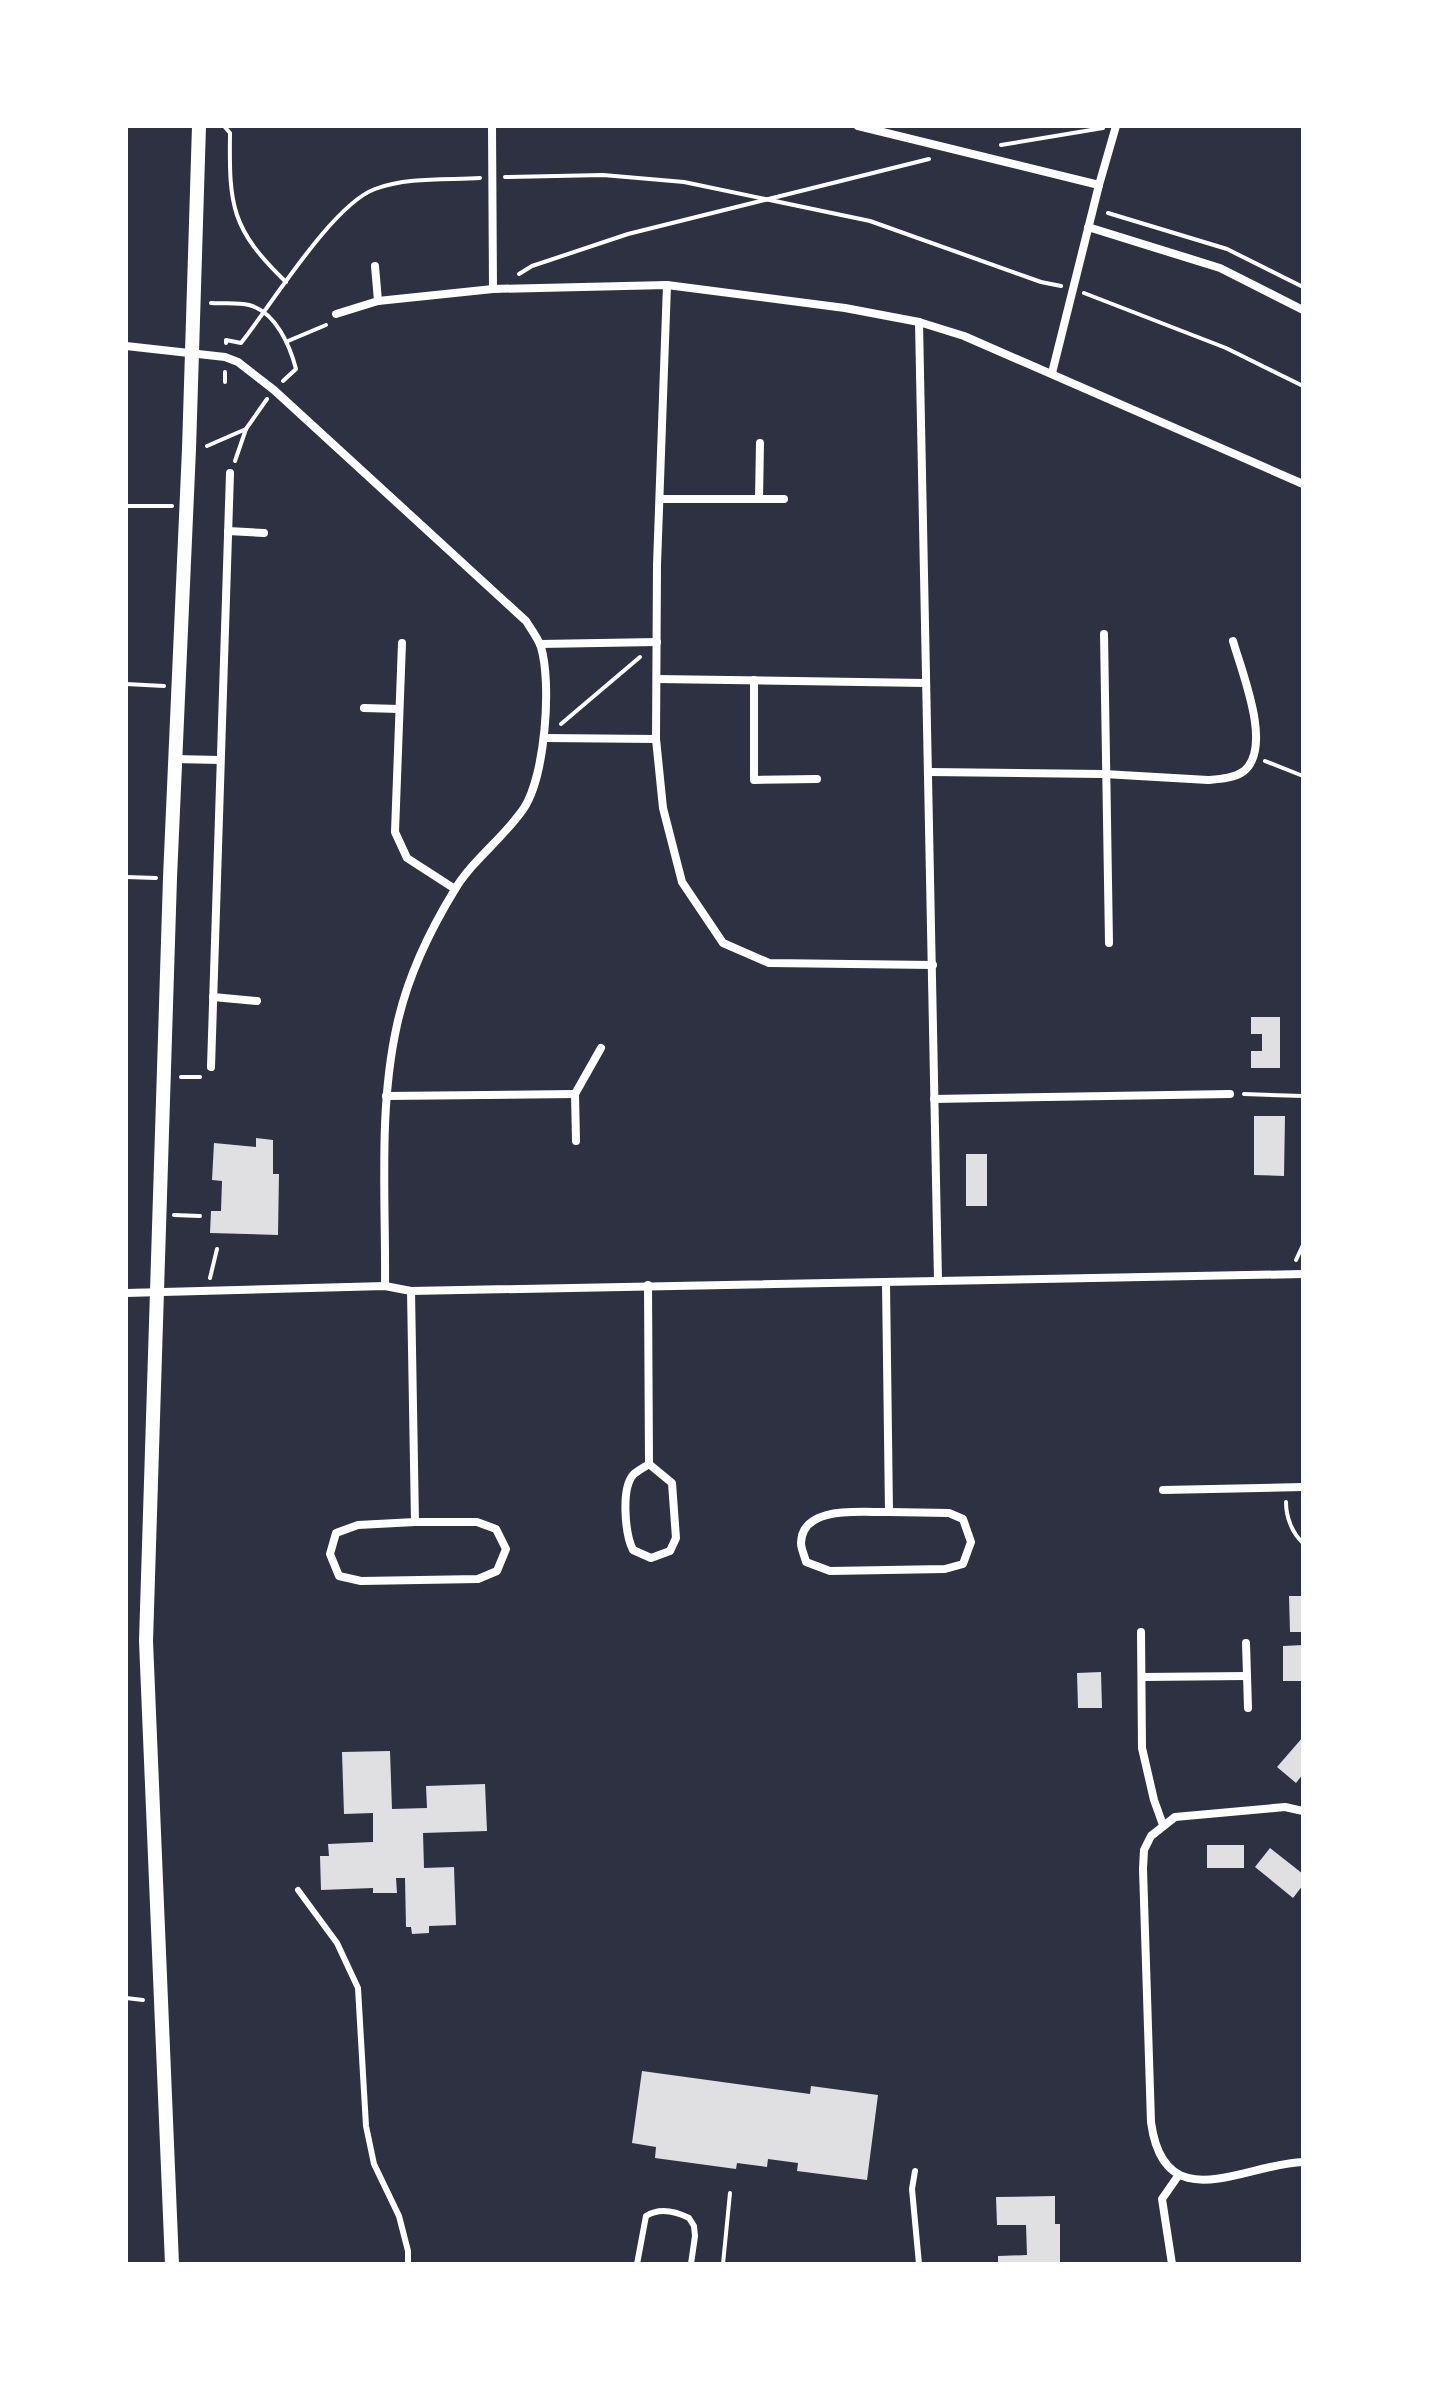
<svg xmlns="http://www.w3.org/2000/svg" width="1429" height="2390" viewBox="0 0 1429 2390" font-family="'Fira Sans',sans-serif">
	<rect width="100%" height="100%" fill="#2d3142"/>
	<g fill="#e0e0e3">
		<polygon points="1251,1017 1280,1017 1280,1068 1251,1068 1251,1051 1262,1051 1262,1034 1251,1034"/>
		<polygon points="1254,1116 1285,1116 1284,1176 1254,1175"/>
		<polygon points="256,1138 273,1140 273,1174 279,1174 278,1235 210,1233 211,1211 221,1211 222,1181 212,1180 214,1143 256,1147"/>
		<rect x="966" y="1154" width="21" height="52"/>
		<polygon points="1289,1596 1303,1596 1303,1632 1290,1632"/>
		<polygon points="1303,1645 1303,1681 1283,1681 1283,1646"/>
		<polygon points="1101,1672 1102,1708 1078,1708 1077,1673"/>
		<polygon points="1303,1737 1303,1774 1296,1783 1277,1767"/>
		<polygon points="390,1751 392,1809 427,1808 426,1786 485,1784 487,1831 423,1833 424,1868 454,1867 456,1925 429,1926 429,1933 412,1934 411,1927 406,1927 405,1878 396,1878 397,1893 373,1893 373,1888 321,1890 320,1856 329,1856 328,1844 373,1842 373,1813 344,1814 342,1752"/>
		<rect x="1207" y="1845" width="37" height="23"/>
		<polygon points="1270,1848 1303,1874 1303,1885 1293,1898 1255,1867"/>
		<polygon points="642,2071 810,2094 811,2086 878,2095 867,2180 797,2171 798,2163 768,2159 767,2167 737,2163 736,2169 655,2158 656,2147 632,2143"/>
		<polygon points="1055,2196 1055,2224 1060,2224 1060,2264 998,2264 998,2256 1027,2255 1026,2225 997,2225 996,2197"/>
	</g>
	<g fill="none" stroke-linecap="round" stroke-linejoin="round">
		<g stroke="#fff" stroke-width="4">
			<path d="M224,126L230,133C229,206 231,229 286,282"/>
			<polyline points="1001,145 1103,128"/>
			<polyline points="505,177 603,175 684,182 870,221 1041,282 1061,286"/>
			<polyline points="1108,213 1227,249 1303,287"/>
			<polyline points="519,274 532,266 628,234 929,159"/>
			<polyline points="1084,293 1226,348 1303,386"/>
			<path d="M211,303C223,304 237,302 249,305C276,312 290,346 296,369L283,381"/>
			<polyline points="288,341 326,325"/>
			<path d="M226,343V340L241,343C272,304 332,205 375,189C407,177 446,180 480,178"/>
			<polyline points="225,372 225,382"/>
			<polyline points="207,446 246,429 267,399"/>
			<polyline points="235,461 246,429"/>
			<polyline points="126,506 172,506"/>
			<polyline points="126,684 164,686"/>
			<polyline points="561,724 640,657"/>
			<polyline points="1265,761 1303,776"/>
			<polyline points="126,877 156,878"/>
			<polyline points="181,1077 200,1077"/>
			<polyline points="1244,1094 1303,1096"/>
			<polyline points="174,1215 200,1216"/>
			<polyline points="1296,1260 1303,1245"/>
			<polyline points="210,1278 217,1249"/>
			<path d="M1286,1502C1286,1517 1292,1533 1303,1543"/>
			<polyline points="126,1998 143,2000"/>
			<polyline points="723,2264 730,2193"/>
		</g>
		<g stroke="#fff" stroke-width="6">
			<polyline points="298,1890 337,1943 358,1988 366,2126 374,2164 399,2216 408,2251 408,2264"/>
			<polyline points="915,2171 912,2189 919,2264"/>
			<path d="M637,2264L646,2216C660,2207 675,2211 689,2218L694,2226L695,2236L691,2264"/>
		</g>
		<g stroke="#fff" stroke-width="8">
			<polyline points="492,126 493,289"/>
			<polyline points="858,126 1099,185"/>
			<polyline points="1088,227 1220,268 1303,310"/>
			<polyline points="375,266 378,301"/>
			<polyline points="667,285 657,565 656,739 663,808 682,882 723,943 769,963 933,965"/>
			<polyline points="336,314 378,301 493,289 667,285 845,308 919,322 964,336 1303,484"/>
			<polyline points="919,322 938,1281"/>
			<path d="M126,346L225,357L238,362L274,390L526,621C531,629 538,638 541,647C552,684 545,776 524,808C504,838 472,860 454,891C429,932 407,979 397,1025C378,1110 386,1200 385,1286"/>
			<polyline points="1052,373 1099,185 1116,126"/>
			<polyline points="660,499 784,499"/>
			<polyline points="759,499 760,443"/>
			<polyline points="228,531 264,533"/>
			<polyline points="1104,634 1109,943"/>
			<polyline points="402,643 395,832 407,858 455,889"/>
			<polyline points="540,644 657,642"/>
			<polyline points="657,679 925,683"/>
			<polyline points="754,680 754,780 817,779"/>
			<polyline points="364,708 399,709"/>
			<polyline points="545,738 656,739"/>
			<polyline points="174,759 220,760"/>
			<path d="M929,772L1104,774L1208,780C1220,779 1235,778 1244,771C1273,747 1242,673 1233,641"/>
			<polyline points="213,997 257,1001"/>
			<polyline points="211,1067 230,473"/>
			<polyline points="386,1096 575,1094"/>
			<polyline points="934,1099 1230,1094"/>
			<polyline points="576,1141 575,1094 601,1048"/>
			<polyline points="886,1283 889,1512"/>
			<polyline points="648,1285 649,1464"/>
			<polyline points="411,1291 415,1522 358,1525 336,1533 330,1554 339,1576 361,1581 478,1579 497,1571 506,1549 496,1529 477,1522 415,1522"/>
			<polyline points="126,1293 385,1286 411,1291 1303,1274"/>
			<path d="M649,1464L672,1483L676,1538L670,1551L651,1558L633,1550C625,1534 621,1489 633,1475C637,1471 645,1467 649,1464Z"/>
			<polyline points="1163,1490 1303,1487"/>
			<path d="M889,1512L949,1513L963,1519L971,1542L963,1564L945,1569L830,1571L806,1562C805,1557 801,1549 801,1543C802,1504 863,1513 889,1512Z"/>
			<polyline points="1141,1632 1142,1748 1154,1800 1163,1825"/>
			<polyline points="1246,1643 1248,1708"/>
			<polyline points="1142,1677 1247,1676"/>
			<path d="M1303,1811L1285,1807L1175,1817L1151,1836L1144,1850L1143,1869L1151,2122C1164,2220 1243,2164 1303,2162"/>
			<polyline points="1172,2264 1162,2199 1178,2176"/>
		</g>
		<polyline stroke="#fff" stroke-width="14" points="172,2264 146,1641 170,878 189,449 199,126"/>
	</g>
	<rect width="1429" height="2390" fill="none" stroke="#ffffff" stroke-width="256"/>
</svg>
